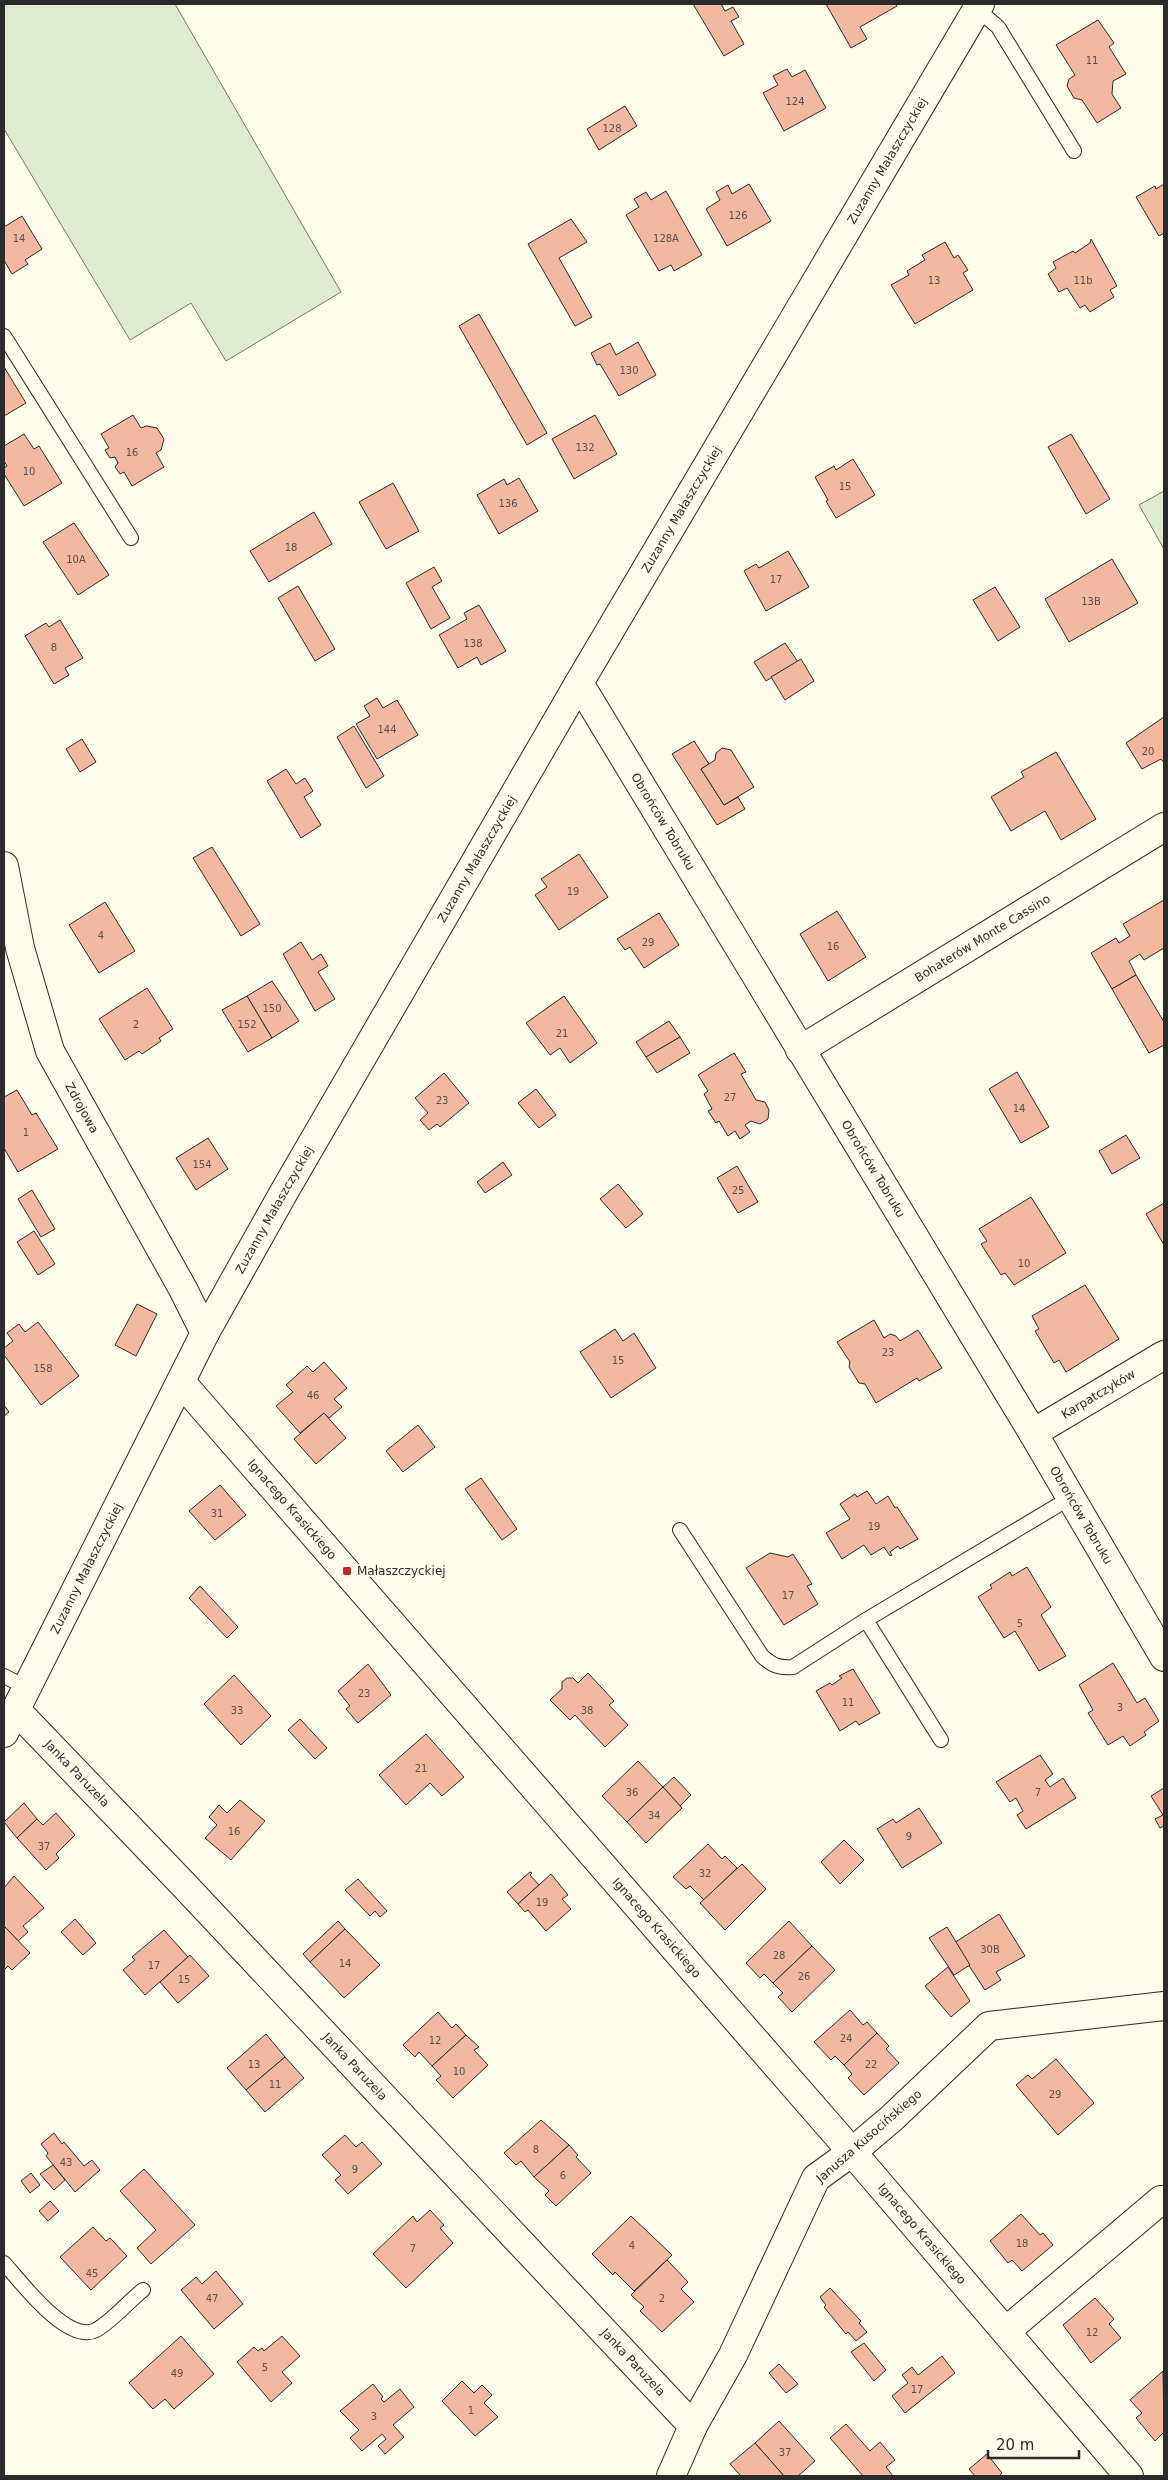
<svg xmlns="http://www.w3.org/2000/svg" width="1168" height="2480" viewBox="0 0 1168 2480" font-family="'DejaVu Sans',sans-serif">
	<rect width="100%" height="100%" fill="#fdfbea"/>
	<g fill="#deebd1" stroke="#74746e">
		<polygon points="4,4 175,4 341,292 226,361 191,303 130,340 4,129"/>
		<polygon points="1164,491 1164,549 1139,505"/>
	</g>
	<g fill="#f2b8a0" stroke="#2b2b2b">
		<polygon points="693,4 721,4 725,11 733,7 739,17 731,21 744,44 724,56"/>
		<polygon points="826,4 896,4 897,6 860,27 867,39 851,48"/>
		<polygon points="1098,20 1114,43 1109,47 1126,74 1113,81 1112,94 1121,108 1097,123 1082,100 1074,98 1067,86 1069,79 1075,75 1056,45"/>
		<polygon points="787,69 792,77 805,70 826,108 784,131 763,93 778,85 773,76"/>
		<polygon points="625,106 637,126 599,150 587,129"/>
		<polygon points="749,184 771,221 727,246 706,209 720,200 716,192 728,185 732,194"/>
		<polygon points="1164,184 1164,233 1159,236 1136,197 1155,186 1156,189"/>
		<polygon points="666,191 702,255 674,271 671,265 659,271 626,215 639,207 634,199 646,192 651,200"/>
		<polygon points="22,216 42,249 25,260 28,264 12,274 4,260 4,227"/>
		<polygon points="571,219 587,242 559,258 592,317 575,326 528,244"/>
		<polygon points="1091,239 1117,286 1110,290 1114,297 1090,312 1085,305 1080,308 1067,288 1059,292 1048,274 1056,268 1053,262 1073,251 1075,253 1090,243"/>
		<polygon points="945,242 954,258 958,255 968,270 963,273 973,290 915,324 891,285 909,275 907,271 925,260 922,255"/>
		<polygon points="479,314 547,433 527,445 459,326"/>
		<polygon points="638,342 656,375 619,396 600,364 597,365 591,353 610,343 616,355"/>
		<polygon points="4,367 26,403 4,416"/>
		<polygon points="133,415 141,428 146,426 157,428 164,439 161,450 156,453 164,467 132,486 124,472 120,474 115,467 118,463 115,457 110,458 105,450 109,448 101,434"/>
		<polygon points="595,415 617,454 574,479 552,439"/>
		<polygon points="24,434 34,449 39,446 62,483 24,506 4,474 4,468 7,466 4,461 4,446"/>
		<polygon points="1071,434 1110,499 1086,514 1048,447"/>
		<polygon points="853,459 875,495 836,518 826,501 828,500 815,477 834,466 836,470"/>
		<polygon points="519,478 538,511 499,534 477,495 504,479 507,485"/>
		<polygon points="393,483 419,531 386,549 359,502"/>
		<polygon points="314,512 332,544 269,582 250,551"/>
		<polygon points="74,523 109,575 78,595 43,542"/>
		<polygon points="788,551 809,587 766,611 744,571 756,564 759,568"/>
		<polygon points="1112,559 1138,603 1069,642 1045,599"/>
		<polygon points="434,567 442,581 432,587 450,618 431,629 406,583"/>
		<polygon points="298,586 335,649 315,661 278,598"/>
		<polygon points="995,587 1020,627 998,641 973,600"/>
		<polygon points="479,605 506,651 481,665 477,657 458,668 439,635 467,619 464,613"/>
		<polygon points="60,620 83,658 65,668 69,675 54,684 25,636 46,623 49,627"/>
		<polygon points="785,643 798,662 766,681 754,662"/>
		<polygon points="801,659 814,681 785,700 771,677"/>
		<polygon points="377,698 383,708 397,700 418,735 377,759 356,724 370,716 364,706"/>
		<polygon points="1164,717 1164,763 1161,759 1142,769 1126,743"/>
		<polygon points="354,726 384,776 366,788 337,737"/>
		<polygon points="82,739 96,762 80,772 66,749"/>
		<polygon points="694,741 709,764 701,769 724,805 738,797 745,809 717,825 672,754"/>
		<polygon points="722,748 731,750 754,787 724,805 701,769 715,760 716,753"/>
		<polygon points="1056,752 1096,819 1061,840 1045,811 1011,831 991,797 1024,777 1021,772"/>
		<polygon points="286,769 296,784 305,778 313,791 304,797 321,825 301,838 267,781"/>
		<polygon points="212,847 260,924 241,936 193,858"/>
		<polygon points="579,854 608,897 559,930 535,895 547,887 541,879"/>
		<polygon points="1164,900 1164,948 1144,960 1140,954 1129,961 1136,975 1112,989 1091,953 1116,938 1119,943 1130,936 1123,924"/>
		<polygon points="105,902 135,951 99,973 69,925"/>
		<polygon points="837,911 866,957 828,981 800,934"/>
		<polygon points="659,913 679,945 644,968 630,947 625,950 617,939"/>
		<polygon points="301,942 312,960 321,954 328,966 318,972 335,999 315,1011 283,954"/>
		<polygon points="1136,975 1164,1022 1164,1045 1149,1053 1112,989"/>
		<polygon points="272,981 299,1021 272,1038 247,996"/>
		<polygon points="147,988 173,1029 159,1038 161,1041 142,1054 139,1051 125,1060 99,1019"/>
		<polygon points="247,996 272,1038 248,1052 222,1010"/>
		<polygon points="564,996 597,1043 570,1063 560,1048 550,1055 526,1023"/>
		<polygon points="669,1021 680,1037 646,1057 636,1042"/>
		<polygon points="680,1037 690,1053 657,1073 646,1057"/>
		<polygon points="734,1053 746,1072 741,1074 756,1100 765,1102 769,1110 768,1119 760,1124 751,1121 745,1125 750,1132 740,1139 735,1131 728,1136 719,1121 716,1123 708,1111 712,1109 704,1094 708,1091 698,1075"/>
		<polygon points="1017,1072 1049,1127 1021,1143 989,1089"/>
		<polygon points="444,1073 469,1103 440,1127 437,1124 429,1130 420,1120 428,1113 415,1098"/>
		<polygon points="536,1089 556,1115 539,1128 518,1103"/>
		<polygon points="17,1090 32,1115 36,1113 58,1149 18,1172 4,1148 4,1097"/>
		<polygon points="1126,1135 1140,1158 1112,1174 1099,1151"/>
		<polygon points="208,1138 228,1169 196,1190 176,1158"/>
		<polygon points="503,1162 512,1175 485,1193 477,1182"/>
		<polygon points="737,1166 758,1202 738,1213 717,1178"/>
		<polygon points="618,1184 643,1214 626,1228 600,1199"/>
		<polygon points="32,1190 55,1229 41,1237 18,1199"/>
		<polygon points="1031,1197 1066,1253 1014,1285 1005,1273 1001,1275 981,1244 987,1241 979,1229"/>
		<polygon points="1164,1203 1164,1245 1146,1214"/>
		<polygon points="34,1231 55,1264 38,1275 17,1242"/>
		<polygon points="1085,1285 1119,1339 1066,1372 1059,1360 1054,1363 1035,1331 1039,1329 1032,1316"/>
		<polygon points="137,1304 157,1314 136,1356 115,1345"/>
		<polygon points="874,1320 884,1338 890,1334 896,1336 900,1341 918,1330 942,1368 919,1381 917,1378 876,1403 865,1384 859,1383 849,1367 850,1362 837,1342"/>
		<polygon points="38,1322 79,1376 41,1405 4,1355 4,1348 13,1341 7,1333 19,1324 25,1332"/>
		<polygon points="615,1329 623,1341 634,1333 656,1368 611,1398 580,1352"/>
		<polygon points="324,1362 347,1388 334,1399 342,1407 329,1418 324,1413 300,1433 276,1406 293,1392 286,1385 307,1366 313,1372"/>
		<polygon points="4,1405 9,1412 4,1416"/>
		<polygon points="324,1413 346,1438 316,1464 294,1439"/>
		<polygon points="418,1425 435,1447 403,1472 386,1451"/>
		<polygon points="481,1478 517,1529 502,1540 465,1489"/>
		<polygon points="220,1485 246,1515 215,1540 189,1511"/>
		<polygon points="867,1491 876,1504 888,1496 895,1508 897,1507 918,1539 900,1549 898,1546 890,1552 892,1555 890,1556 884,1547 871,1555 864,1545 842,1559 826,1533 850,1519 840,1504 855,1494 857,1497"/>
		<polygon points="770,1553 788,1557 793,1554 812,1584 807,1586 818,1604 784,1625 746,1568"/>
		<polygon points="1027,1567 1051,1607 1041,1615 1066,1656 1039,1671 1015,1631 1004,1638 978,1597 992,1588 990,1585 1010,1572 1012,1576"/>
		<polygon points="200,1586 238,1627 227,1638 189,1598"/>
		<polygon points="1113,1663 1137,1703 1145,1698 1159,1721 1144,1732 1146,1735 1130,1746 1123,1736 1108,1745 1088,1713 1093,1710 1079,1685"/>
		<polygon points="368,1664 391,1695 358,1723 346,1709 350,1706 338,1691"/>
		<polygon points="853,1669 880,1713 859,1725 856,1721 840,1731 816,1691 830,1683 832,1685 842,1678 839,1676"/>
		<polygon points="588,1673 614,1701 609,1705 628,1725 605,1747 575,1715 570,1720 550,1700 562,1689 562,1682 567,1678 573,1678 578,1683"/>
		<polygon points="234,1675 271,1716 241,1745 204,1704"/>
		<polygon points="300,1719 327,1748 315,1759 288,1730"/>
		<polygon points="426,1734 464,1777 442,1796 430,1783 406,1805 379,1775"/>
		<polygon points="1040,1755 1053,1774 1045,1780 1050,1787 1063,1778 1076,1798 1026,1829 1017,1815 1023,1811 1016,1798 1010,1802 996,1782"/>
		<polygon points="638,1761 663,1787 627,1822 602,1796"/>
		<polygon points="674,1777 691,1795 680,1806 663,1787"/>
		<polygon points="663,1787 682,1808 646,1843 627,1822"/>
		<polygon points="1164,1788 1164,1826 1160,1828 1155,1819 1163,1815 1151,1796"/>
		<polygon points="240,1800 265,1821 231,1860 205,1838 217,1825 209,1817 219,1805 227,1813"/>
		<polygon points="24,1803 37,1819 17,1838 4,1822"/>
		<polygon points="919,1808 942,1843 902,1868 877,1829 893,1819 896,1823"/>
		<polygon points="56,1813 75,1835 56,1854 59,1858 46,1870 17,1838 37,1819 43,1825"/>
		<polygon points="844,1840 864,1860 840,1884 821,1862"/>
		<polygon points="708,1844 722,1859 725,1856 737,1868 704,1900 690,1886 686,1889 673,1877"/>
		<polygon points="742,1864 766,1889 725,1930 700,1903"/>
		<polygon points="530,1872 532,1873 530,1875 539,1885 518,1904 507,1892"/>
		<polygon points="551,1874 568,1895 562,1899 571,1909 546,1931 528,1910 525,1912 518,1904"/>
		<polygon points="14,1876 44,1908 23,1926 28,1932 18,1941 4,1926 4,1888"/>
		<polygon points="358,1879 387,1911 380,1917 375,1911 370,1916 345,1890"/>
		<polygon points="999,1914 1025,1956 996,1972 1001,1980 985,1990 954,1943"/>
		<polygon points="75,1919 96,1943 83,1955 61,1932"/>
		<polygon points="338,1921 345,1929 310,1962 303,1954"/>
		<polygon points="789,1921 812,1946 773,1983 764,1974 760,1978 746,1963"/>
		<polygon points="4,1926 30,1953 12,1970 8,1966 4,1970"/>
		<polygon points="947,1927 970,1965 954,1975 929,1938"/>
		<polygon points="345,1929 380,1965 344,1998 310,1962"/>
		<polygon points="164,1930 188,1957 145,1995 123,1970 135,1960 132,1957"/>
		<polygon points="812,1946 835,1970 792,2012 778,1997 783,1993 773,1983"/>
		<polygon points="190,1955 209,1976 178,2003 160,1982"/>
		<polygon points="948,1967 970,2001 951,2017 925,1986"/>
		<polygon points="850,2010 863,2025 867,2022 877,2033 844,2065 835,2056 831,2060 814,2042"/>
		<polygon points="438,2012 452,2028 456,2024 466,2035 432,2066 419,2052 415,2057 403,2045"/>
		<polygon points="877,2033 889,2046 886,2049 899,2063 864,2095 848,2078 852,2074 844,2065"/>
		<polygon points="266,2034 285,2057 246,2090 227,2068"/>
		<polygon points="466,2035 479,2047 474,2050 488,2065 453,2098 436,2080 441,2076 432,2066"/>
		<polygon points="285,2057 304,2078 265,2112 246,2090"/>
		<polygon points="1056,2059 1094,2103 1058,2135 1016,2085 1028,2075 1032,2079"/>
		<polygon points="541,2120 569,2145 534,2177 521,2161 516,2165 504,2153"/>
		<polygon points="54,2133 62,2144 64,2142 84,2166 92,2160 100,2170 75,2192 46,2156 48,2153 41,2144"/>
		<polygon points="345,2135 356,2147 362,2142 382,2164 348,2194 335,2180 341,2175 322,2155"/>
		<polygon points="569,2145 578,2155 576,2157 591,2173 556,2206 545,2195 549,2191 534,2177"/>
		<polygon points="53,2165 65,2180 54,2190 40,2174"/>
		<polygon points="144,2169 195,2225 151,2264 137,2248 156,2230 120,2191"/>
		<polygon points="31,2173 40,2185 30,2193 21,2181"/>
		<polygon points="50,2201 59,2211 48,2221 39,2211"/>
		<polygon points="430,2210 444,2225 440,2228 453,2243 406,2288 373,2254 413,2216 417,2222"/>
		<polygon points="1021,2214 1040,2235 1043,2233 1053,2245 1022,2271 1012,2260 1008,2263 990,2241"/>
		<polygon points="631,2216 672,2255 634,2291 615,2272 613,2275 592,2254"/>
		<polygon points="93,2227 106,2241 110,2238 127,2256 91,2290 60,2257"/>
		<polygon points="667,2260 688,2282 681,2289 694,2302 662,2332 640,2311 644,2307 631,2295"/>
		<polygon points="216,2271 243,2304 214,2329 181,2290 196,2277 202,2284"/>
		<polygon points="830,2288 861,2321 859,2323 867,2332 856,2341 848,2332 846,2334 824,2307 826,2305 820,2297"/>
		<polygon points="1095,2298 1114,2319 1109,2324 1121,2338 1091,2363 1063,2325"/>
		<polygon points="181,2336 214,2374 174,2409 165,2399 153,2409 129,2383"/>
		<polygon points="282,2336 300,2356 282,2372 292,2383 271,2402 237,2362 254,2347 258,2351 262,2348 264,2351"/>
		<polygon points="864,2343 886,2370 874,2381 851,2352"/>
		<polygon points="942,2356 955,2373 905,2413 892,2396 908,2383 902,2375 912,2367 918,2375"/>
		<polygon points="779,2364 798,2384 786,2393 769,2373"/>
		<polygon points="1163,2371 1164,2432 1155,2441 1136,2418 1142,2413 1130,2400"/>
		<polygon points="462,2381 474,2393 482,2385 492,2395 484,2403 498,2417 475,2436 442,2401"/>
		<polygon points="373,2384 383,2397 381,2399 384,2402 400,2389 414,2407 393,2425 404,2437 385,2454 378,2446 386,2439 382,2434 362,2451 350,2438 359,2430 340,2411"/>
		<polygon points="779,2421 815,2461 798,2476 784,2476 755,2443"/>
		<polygon points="846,2424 870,2451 880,2442 895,2460 886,2467 893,2476 863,2476 830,2438"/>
		<polygon points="755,2443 784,2476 741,2476 730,2464"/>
		<polygon points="987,2454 1002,2473 999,2476 975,2476 969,2469"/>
	</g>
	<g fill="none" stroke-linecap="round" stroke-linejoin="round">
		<defs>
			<g id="service">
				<polyline points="977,9 998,27 1074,151"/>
				<polyline points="4,336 131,538"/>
				<path d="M680,1530L762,1656C773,1666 779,1668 793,1667L866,1620L1070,1498"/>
				<polyline points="866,1620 941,1740"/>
				<polyline points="4,1676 27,1688"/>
				<path d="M4,2263C20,2281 68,2345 96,2330C111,2322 129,2301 143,2290"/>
			</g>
			<g id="minor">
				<path id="s1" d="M579,683L1033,1433L1164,1657"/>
				<path id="s2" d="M4,866L20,948L50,1051L183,1289L205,1333"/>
				<path id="s3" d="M800,1050L1164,827"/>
				<path id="s4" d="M181,1382L852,2152L1129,2476"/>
				<path id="s5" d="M1033,1433L1164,1355"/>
				<path id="s6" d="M16,1710L183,1884L693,2426"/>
				<polyline points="1006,2331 1161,2200"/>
				<polyline points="671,2476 693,2426 733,2355 816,2178 852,2152 892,2118 989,2026 1164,2006"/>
			</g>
			<g id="tertiary">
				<path id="s7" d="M4,1733L205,1333L284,1192L579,683L980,4"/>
			</g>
		</defs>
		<use href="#service" stroke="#2b2b2b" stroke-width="16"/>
		<use href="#minor" stroke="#2b2b2b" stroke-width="30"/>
		<use href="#tertiary" stroke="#2b2b2b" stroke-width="30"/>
		<use href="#service" stroke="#fdfbea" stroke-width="14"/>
		<use href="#minor" stroke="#fdfbea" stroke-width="28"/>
		<use href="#tertiary" stroke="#fdfbea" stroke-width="28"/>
	</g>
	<rect fill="#c62828" stroke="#fdfbea" stroke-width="2" x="342" y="1566" width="10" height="10" rx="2.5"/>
	<g text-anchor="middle" stroke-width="4" stroke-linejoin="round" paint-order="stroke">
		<g font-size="10" fill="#5d4e48">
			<text x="1092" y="64">11</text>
			<text x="795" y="105">124</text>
			<text x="612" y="132">128</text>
			<text x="738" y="219">126</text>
			<text x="19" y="242">14</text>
			<text x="666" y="242">128A</text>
			<text x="934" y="284">13</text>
			<text x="1083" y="284">11b</text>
			<text x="629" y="374">130</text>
			<text x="585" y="451">132</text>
			<text x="132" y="456">16</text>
			<text x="29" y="475">10</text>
			<text x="845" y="490">15</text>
			<text x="508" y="507">136</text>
			<text x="291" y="551">18</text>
			<text x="76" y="563">10A</text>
			<text x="776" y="583">17</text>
			<text x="1091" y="605">13B</text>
			<text x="473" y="647">138</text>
			<text x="54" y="651">8</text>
			<text x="387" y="733">144</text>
			<text x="1148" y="755">20</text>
			<text x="573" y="895">19</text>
			<text x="101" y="939">4</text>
			<text x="648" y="946">29</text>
			<text x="833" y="950">16</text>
			<text x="272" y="1012">150</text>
			<text x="136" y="1028">2</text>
			<text x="247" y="1028">152</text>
			<text x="562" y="1037">21</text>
			<text x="730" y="1101">27</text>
			<text x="442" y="1104">23</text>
			<text x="1019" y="1112">14</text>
			<text x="26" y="1136">1</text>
			<text x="202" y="1168">154</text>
			<text x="738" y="1194">25</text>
			<text x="1024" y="1267">10</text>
			<text x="888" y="1356">23</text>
			<text x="618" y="1364">15</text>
			<text x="43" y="1372">158</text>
			<text x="313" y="1399">46</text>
			<text x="217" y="1517">31</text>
			<text x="874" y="1530">19</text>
			<text x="788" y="1599">17</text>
			<text x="1020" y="1627">5</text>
			<text x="364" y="1697">23</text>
			<text x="848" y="1706">11</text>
			<text x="1120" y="1711">3</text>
			<text x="237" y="1714">33</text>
			<text x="587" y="1714">38</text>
			<text x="421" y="1772">21</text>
			<text x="632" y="1796">36</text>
			<text x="1038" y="1796">7</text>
			<text x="654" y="1819">34</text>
			<text x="234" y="1835">16</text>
			<text x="909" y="1840">9</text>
			<text x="44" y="1850">37</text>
			<text x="705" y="1877">32</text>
			<text x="542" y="1906">19</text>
			<text x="990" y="1953">30B</text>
			<text x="779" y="1959">28</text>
			<text x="345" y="1967">14</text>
			<text x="154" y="1969">17</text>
			<text x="804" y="1980">26</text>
			<text x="184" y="1983">15</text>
			<text x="846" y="2042">24</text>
			<text x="435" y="2044">12</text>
			<text x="254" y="2068">13</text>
			<text x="871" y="2068">22</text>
			<text x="459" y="2075">10</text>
			<text x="275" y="2088">11</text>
			<text x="1055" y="2098">29</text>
			<text x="536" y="2153">8</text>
			<text x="66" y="2166">43</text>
			<text x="355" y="2173">9</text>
			<text x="563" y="2179">6</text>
			<text x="1022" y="2247">18</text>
			<text x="632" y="2249">4</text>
			<text x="413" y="2252">7</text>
			<text x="92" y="2277">45</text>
			<text x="212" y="2302">47</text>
			<text x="662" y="2302">2</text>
			<text x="1092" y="2336">12</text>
			<text x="265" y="2371">5</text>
			<text x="177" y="2377">49</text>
			<text x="917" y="2393">17</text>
			<text x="471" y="2414">1</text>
			<text x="374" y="2420">3</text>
			<text x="785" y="2456">37</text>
		</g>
		<g font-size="12" fill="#2b2b2b" stroke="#fdfbea">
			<text dy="4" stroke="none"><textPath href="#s7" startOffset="1804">Zuzanny Małaszczyckiej</textPath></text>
			<text dy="4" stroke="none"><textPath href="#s7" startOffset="1399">Zuzanny Małaszczyckiej</textPath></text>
			<text dy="4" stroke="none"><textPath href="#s1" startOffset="162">Obrońców Tobruku</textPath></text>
			<text dy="4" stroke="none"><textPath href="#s7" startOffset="994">Zuzanny Małaszczyckiej</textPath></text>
			<text dy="4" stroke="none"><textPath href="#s3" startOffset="214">Bohaterów Monte Cassino</textPath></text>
			<text dy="4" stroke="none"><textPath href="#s2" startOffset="256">Zdrojowa</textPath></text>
			<text dy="4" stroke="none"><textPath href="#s1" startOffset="568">Obrońców Tobruku</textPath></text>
			<text dy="4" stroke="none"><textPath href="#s7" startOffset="589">Zuzanny Małaszczyckiej</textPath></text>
			<text dy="4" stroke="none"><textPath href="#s5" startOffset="76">Karpatczyków</textPath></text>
			<text dy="4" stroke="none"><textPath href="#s4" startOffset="169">Ignacego Krasickiego</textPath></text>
			<text dy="4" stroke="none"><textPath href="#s1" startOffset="972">Obrońców Tobruku</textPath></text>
			<text dy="4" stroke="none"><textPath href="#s7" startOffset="184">Zuzanny Małaszczyckiej</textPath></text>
			<text dy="4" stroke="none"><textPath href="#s6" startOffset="88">Janka Paruzela</textPath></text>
			<text dy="4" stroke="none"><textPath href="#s4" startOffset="724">Ignacego Krasickiego</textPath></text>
			<text dy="4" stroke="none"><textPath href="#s6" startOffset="492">Janka Paruzela</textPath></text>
			<text transform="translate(869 2136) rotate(-41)" y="4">Janusza Kusocińskiego</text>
			<text dy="4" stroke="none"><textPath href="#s4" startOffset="1129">Ignacego Krasickiego</textPath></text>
			<text dy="4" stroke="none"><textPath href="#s6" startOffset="898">Janka Paruzela</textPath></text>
		</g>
		<g font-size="12" fill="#2b2b2b" stroke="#fdfbea" text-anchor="start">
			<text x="357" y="1575">Małaszczyckiej</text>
		</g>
	</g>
	<rect width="1168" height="2480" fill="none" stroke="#2b2b2b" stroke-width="10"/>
	<path d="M988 2450v8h91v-8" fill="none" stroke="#2b2b2b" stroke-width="2.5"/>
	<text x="996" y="2450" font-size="15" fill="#2b2b2b" stroke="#fdfbea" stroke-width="4" paint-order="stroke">20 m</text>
</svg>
